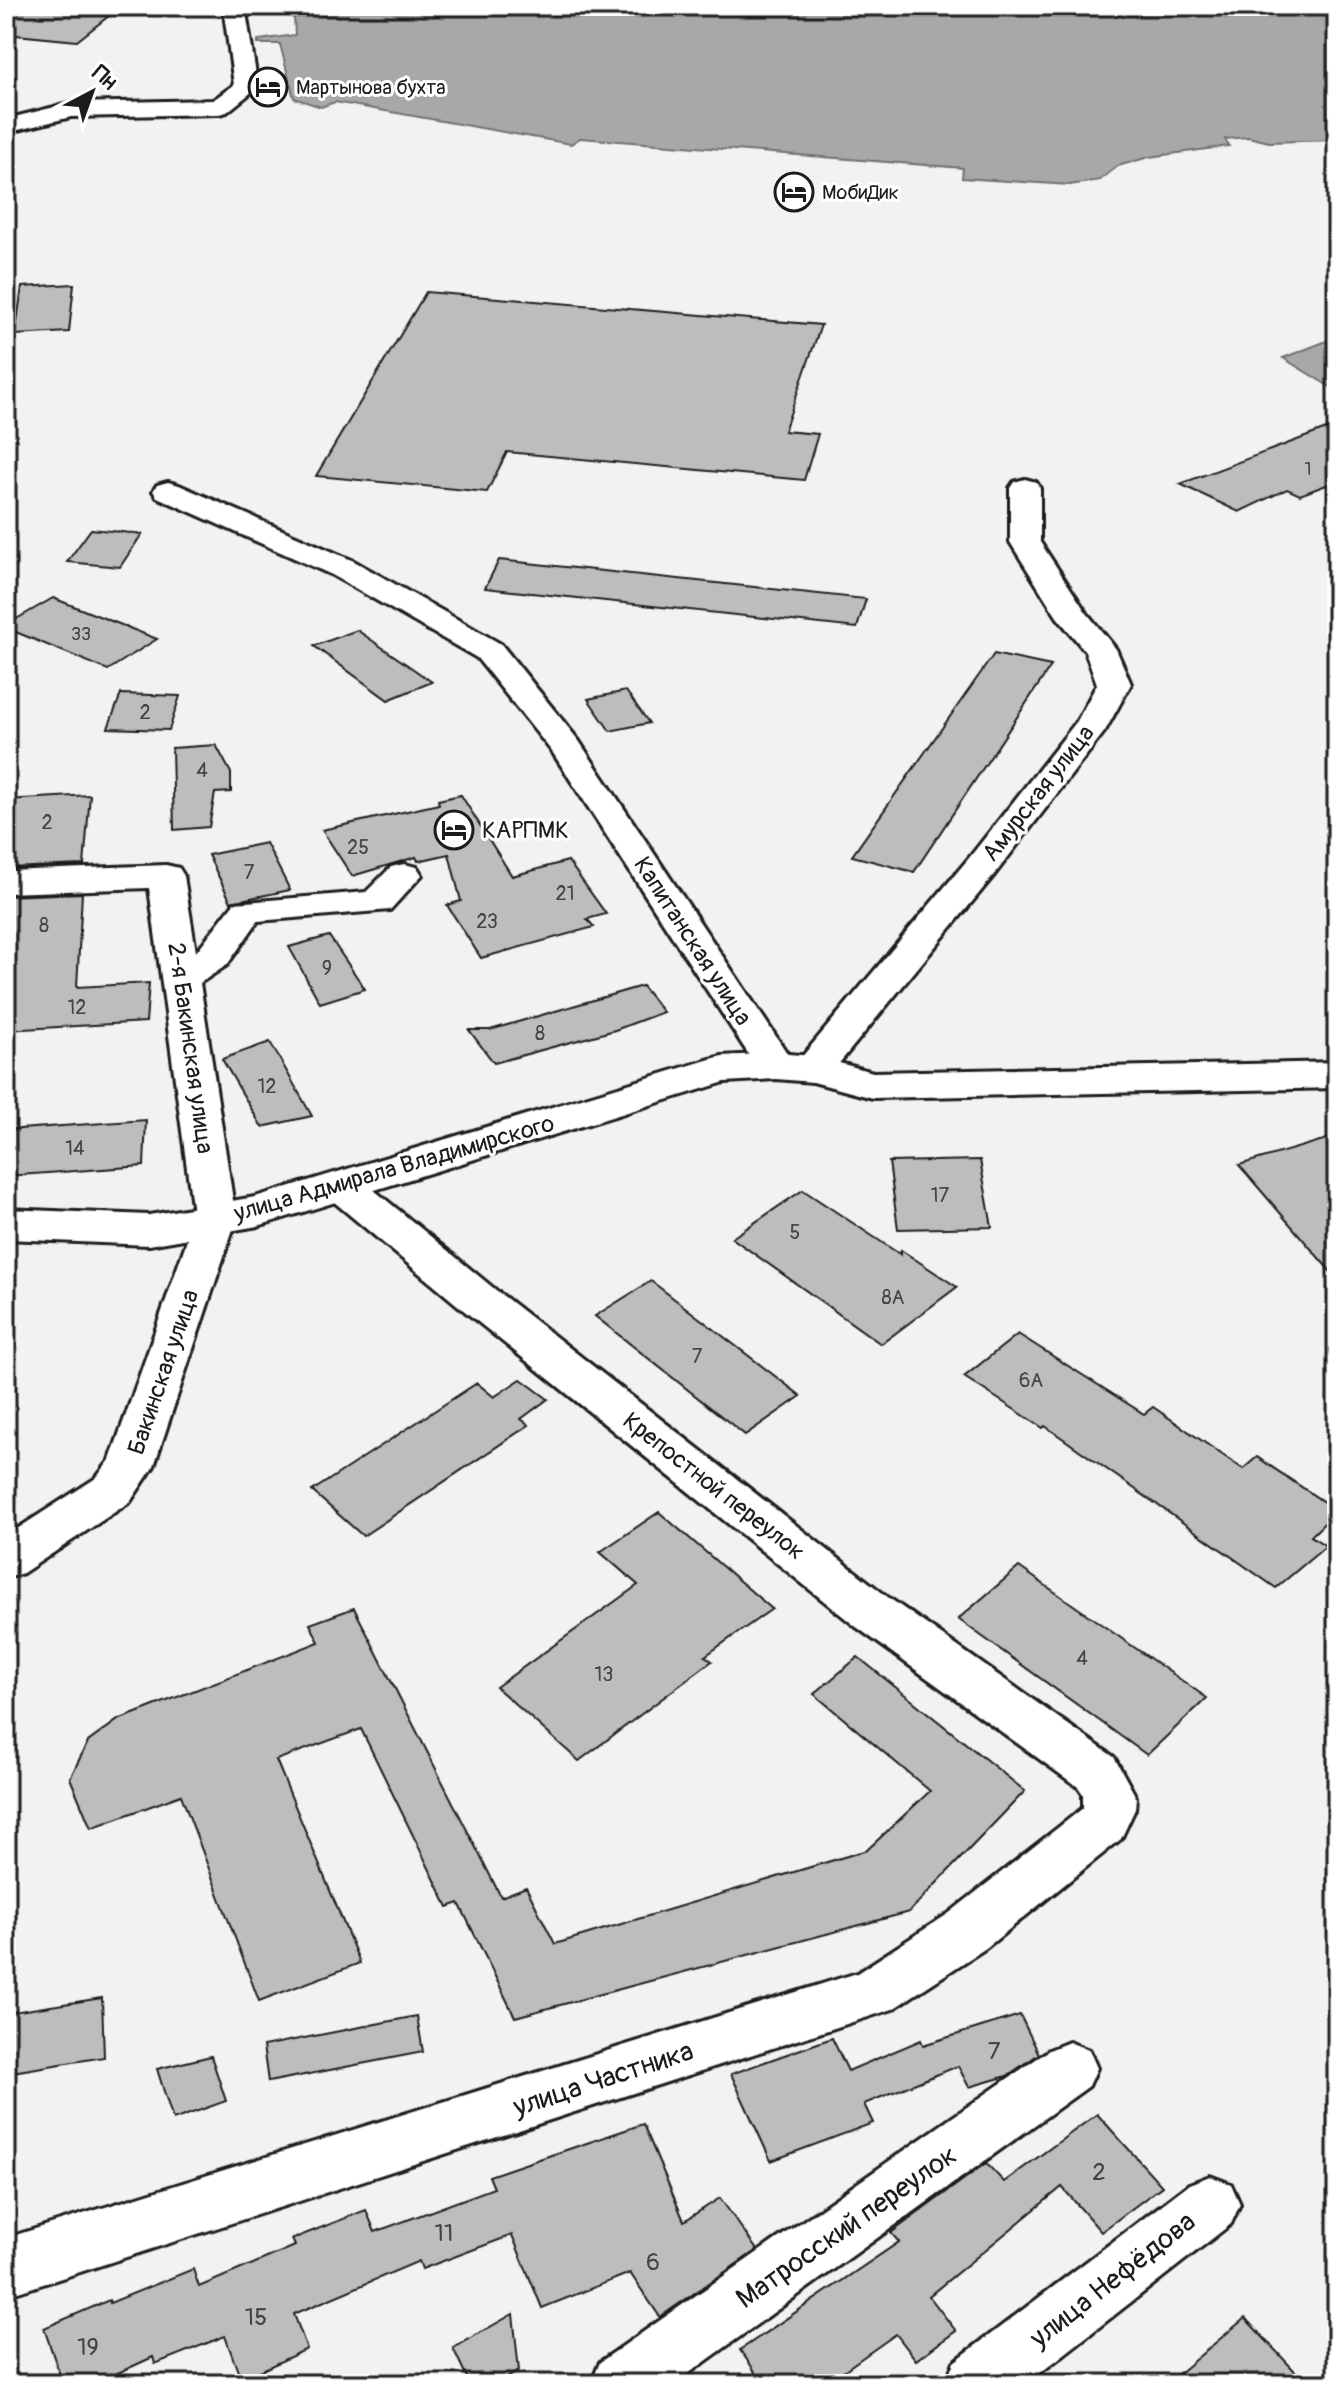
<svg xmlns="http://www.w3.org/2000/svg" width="1343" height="2390" viewBox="0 0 1343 2390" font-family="Pangolin,sans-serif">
	<rect width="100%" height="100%" fill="#f2f2f2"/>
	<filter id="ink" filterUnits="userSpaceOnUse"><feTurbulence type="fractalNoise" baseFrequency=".0125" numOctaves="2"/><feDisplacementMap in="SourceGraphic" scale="16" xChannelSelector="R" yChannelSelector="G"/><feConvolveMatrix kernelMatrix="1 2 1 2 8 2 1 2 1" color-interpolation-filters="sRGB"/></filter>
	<g filter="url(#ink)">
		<g fill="#a8a8a8" stroke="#707070" stroke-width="2">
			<polygon points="285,6 1337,6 1337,140 1269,142 1248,137 1225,139 1229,146 1149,157 1118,166 1100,180 1070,185 962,178 963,168 580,138 571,144 335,102 321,107 294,98 280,44 258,44 258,40 295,35 294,18 283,12"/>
			<polygon points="1337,337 1337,391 1283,358"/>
		</g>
		<g fill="#bdbdbd" stroke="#1c1c1c" stroke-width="2">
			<polygon points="6,6 100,6 91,13 110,15 77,41 6,34"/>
			<polygon points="74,284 69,332 15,335 22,287"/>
			<polygon points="426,292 821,325 784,431 818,434 804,480 507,452 487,492 316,476"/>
			<polygon points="1337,425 1337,481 1300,495 1287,489 1239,512 1180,484"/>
			<polygon points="91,529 142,534 120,567 67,562"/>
			<polygon points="499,560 866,599 857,628 485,588"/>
			<polygon points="53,598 157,639 108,670 6,628 6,625"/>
			<polygon points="357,630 432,682 388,700 314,646"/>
			<polygon points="994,654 1051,666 914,872 852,856"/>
			<polygon points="626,691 649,723 610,731 588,699"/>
			<polygon points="121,694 180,696 169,730 108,728"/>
			<polygon points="216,745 231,773 231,792 215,793 209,827 174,830 172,748"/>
			<polygon points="90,795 84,865 6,868 6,800"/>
			<polygon points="461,795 512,876 568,861 606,914 587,919 594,927 481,958 447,905 461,901 449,854 418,861 416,857 352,876 322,830 439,804 438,800"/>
			<polygon points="266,843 290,890 231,902 208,855"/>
			<polygon points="82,893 77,987 149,983 146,1022 6,1030 6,896"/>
			<polygon points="329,936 365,989 320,1003 289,947"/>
			<polygon points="642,986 663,1012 615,1030 494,1063 469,1030 490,1030"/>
			<polygon points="270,1042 312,1116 262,1127 222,1059"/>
			<polygon points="146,1120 144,1166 6,1176 6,1130"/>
			<polygon points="1337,1136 1337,1279 1239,1165"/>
			<polygon points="980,1160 992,1227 898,1229 889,1162"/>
			<polygon points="803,1190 901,1255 901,1250 957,1287 881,1344 732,1238"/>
			<polygon points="651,1281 801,1396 745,1435 595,1316"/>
			<polygon points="1018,1334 1144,1414 1153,1407 1243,1469 1257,1457 1337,1511 1311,1536 1326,1546 1276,1588 1045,1426 1043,1428 964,1377"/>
			<polygon points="521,1379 548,1399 521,1419 529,1425 363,1536 312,1491 477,1383 494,1397"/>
			<polygon points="659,1512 772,1609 705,1656 712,1661 579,1761 496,1687 638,1585 600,1552"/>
			<polygon points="1019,1567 1207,1698 1147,1755 958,1619"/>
			<polygon points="354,1608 501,1897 526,1887 555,1944 867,1850 930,1791 814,1694 858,1657 1025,1791 909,1912 515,2017 459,1903 448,1907 361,1729 276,1760 360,1963 259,2001 181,1795 91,1828 70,1778 88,1742 118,1720 319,1642 310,1624"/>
			<polygon points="102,1998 104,2057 6,2073 6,2013"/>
			<polygon points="1020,2015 1039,2054 1007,2076 969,2087 958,2066 864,2104 873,2123 771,2161 731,2074 832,2038 848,2071 921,2040 923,2045"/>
			<polygon points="417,2016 423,2052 268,2082 263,2046"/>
			<polygon points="211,2056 226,2101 173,2120 157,2069"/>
			<polygon points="1097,2114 1162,2186 1101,2232 1062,2187 929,2296 956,2331 916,2360 896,2334 825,2384 764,2384 740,2350 899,2242 891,2233 986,2163 1004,2182"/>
			<polygon points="643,2124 684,2221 720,2198 757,2250 660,2317 630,2273 542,2308 512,2235 422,2269 419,2261 294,2314 307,2349 241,2380 225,2336 155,2364 153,2357 94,2384 63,2384 44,2328 109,2300 110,2303 193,2269 199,2287 295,2246 292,2239 366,2210 375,2232 494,2188 489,2176"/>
			<polygon points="513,2314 519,2371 496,2384 470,2384 453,2348"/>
			<polygon points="1245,2318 1307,2384 1166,2384"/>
		</g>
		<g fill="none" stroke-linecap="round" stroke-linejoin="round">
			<defs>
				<g id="street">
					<polygon points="223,6 245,6 258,87 227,112 219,114 71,117 6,133 6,119 71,103 213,100 234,85"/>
					<polygon points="1025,479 1036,482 1040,488 1040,542 1086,612 1116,649 1131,684 1105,731 995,874 827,1078 813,1082 799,1078 794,1070 790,1075 776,1079 762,1075 553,753 477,658 332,575 157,497 153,491 157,485 168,482 179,485 354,561 501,644 579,741 795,1065 969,858 1077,721 1097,684 1085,651 1057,617 1010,542 1010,488 1014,482"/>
					<polygon points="404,864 417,867 422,875 390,910 258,921 227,965 200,983 236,1220 154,1466 130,1502 23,1573 6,1578 6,1536 96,1478 110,1460 194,1220 149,888 6,893 6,871 166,865 179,868 184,876 196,952 234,903 366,892 391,867"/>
					<polygon points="342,1172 357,1176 497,1291 889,1598 1114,1757 1136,1797 1135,1809 1121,1839 986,1948 893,2009 6,2296 6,2238 857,1973 948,1914 1083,1808 1083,1794 1078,1787 855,1626 467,1313 327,1196 321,1186 327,1176"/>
					<polygon points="1069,2042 1089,2050 1097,2068 1089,2086 674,2384 591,2384 600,2362 1049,2050"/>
					<polygon points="1210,2176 1231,2184 1240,2204 1231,2224 1026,2384 945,2384 954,2362 1189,2184"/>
				</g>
				<polygon id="secondary" points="776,1053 813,1056 873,1072 1337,1062 1337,1088 873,1098 813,1082 776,1079 725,1082 258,1226 149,1245 6,1239 6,1209 149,1215 255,1197 707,1060 722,1056"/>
			</defs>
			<use href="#street" stroke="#1c1c1c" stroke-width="6"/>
			<use href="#secondary" stroke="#1c1c1c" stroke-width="6"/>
			<use href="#street" fill="#fff" fill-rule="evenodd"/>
			<use href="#secondary" fill="#fff" fill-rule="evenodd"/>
		</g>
	</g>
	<defs>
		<symbol id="hotel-ring" viewBox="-11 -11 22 22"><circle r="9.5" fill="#fff" stroke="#1c1c1c" stroke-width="1.5"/><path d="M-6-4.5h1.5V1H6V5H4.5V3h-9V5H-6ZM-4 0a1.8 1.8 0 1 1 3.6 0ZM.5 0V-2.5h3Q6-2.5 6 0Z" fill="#1c1c1c"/></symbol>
	</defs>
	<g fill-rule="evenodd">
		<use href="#hotel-ring" x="246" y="65" width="44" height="44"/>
		<use href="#hotel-ring" x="772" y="170" width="44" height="44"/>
		<use href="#hotel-ring" x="432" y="808" width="44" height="44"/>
	</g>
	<g text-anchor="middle" stroke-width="6" stroke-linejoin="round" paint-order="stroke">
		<g font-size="18" fill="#444">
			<text x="1308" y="475">1</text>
			<text x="81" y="640">33</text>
		</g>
		<g font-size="20" fill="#1c1c1c" stroke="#fff" text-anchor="start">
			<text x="296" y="94">Мартынова бухта</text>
			<text x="822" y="199">МобиДик</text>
		</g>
		<g font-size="20" fill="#444">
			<text x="145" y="719">2</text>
			<text x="202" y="777">4</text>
			<text x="47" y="829">2</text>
			<text x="358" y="854">25</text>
			<text x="249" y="879">7</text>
			<text x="565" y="900">21</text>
			<text x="487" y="928">23</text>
			<text x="44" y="932">8</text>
			<text x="327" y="975">9</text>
			<text x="77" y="1014">12</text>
			<text x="540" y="1040">8</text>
			<text x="267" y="1093">12</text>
			<text x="75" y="1155">14</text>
			<text x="940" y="1202">17</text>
			<text x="795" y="1239">5</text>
			<text x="893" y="1304">8А</text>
			<text x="697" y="1363">7</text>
			<text x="1031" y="1387">6А</text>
			<text x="1082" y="1665">4</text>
			<text x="604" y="1681">13</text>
		</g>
		<g font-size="24" fill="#1c1c1c" stroke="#fff">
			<text transform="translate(1038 793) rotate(-52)" y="8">Амурская улица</text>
			<text transform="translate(693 941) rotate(57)" y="8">Капитанская улица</text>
			<text transform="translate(191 1048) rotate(82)" y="8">2-я Бакинская улица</text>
			<text transform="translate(394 1168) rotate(-16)" y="8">улица Адмирала Владимирского</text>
			<text transform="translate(163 1372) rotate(-71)" y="8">Бакинская улица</text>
			<text transform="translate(714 1486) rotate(38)" y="8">Крепостной переулок</text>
		</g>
		<g font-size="24" fill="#1c1c1c" stroke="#fff" text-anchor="start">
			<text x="482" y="838">КАРПМК</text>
		</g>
		<g font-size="24" fill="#444">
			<text x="994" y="2059">7</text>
			<text x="1099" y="2180">2</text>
			<text x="444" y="2241">11</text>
			<text x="653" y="2270">6</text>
			<text x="256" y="2325">15</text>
			<text x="88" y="2355">19</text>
		</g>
		<g font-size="28" fill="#1c1c1c" stroke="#fff">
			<text transform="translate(603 2078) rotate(-18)" y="10">улица Частника</text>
			<text transform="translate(846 2226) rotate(-35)" y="10">Матросский переулок</text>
			<text transform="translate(1112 2279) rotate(-38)" y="10">улица Нефёдова</text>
		</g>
	</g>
	<rect width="1343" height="2390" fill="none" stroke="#fff" stroke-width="32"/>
	<rect x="16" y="16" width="1311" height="2358" fill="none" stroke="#1c1c1c" stroke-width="3" filter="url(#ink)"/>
	<g transform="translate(92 92) rotate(41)" stroke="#ffffff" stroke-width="6" paint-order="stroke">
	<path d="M0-6L14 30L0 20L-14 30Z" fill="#1c1c1c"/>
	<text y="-12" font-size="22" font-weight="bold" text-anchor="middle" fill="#1c1c1c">Пн</text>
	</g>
</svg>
